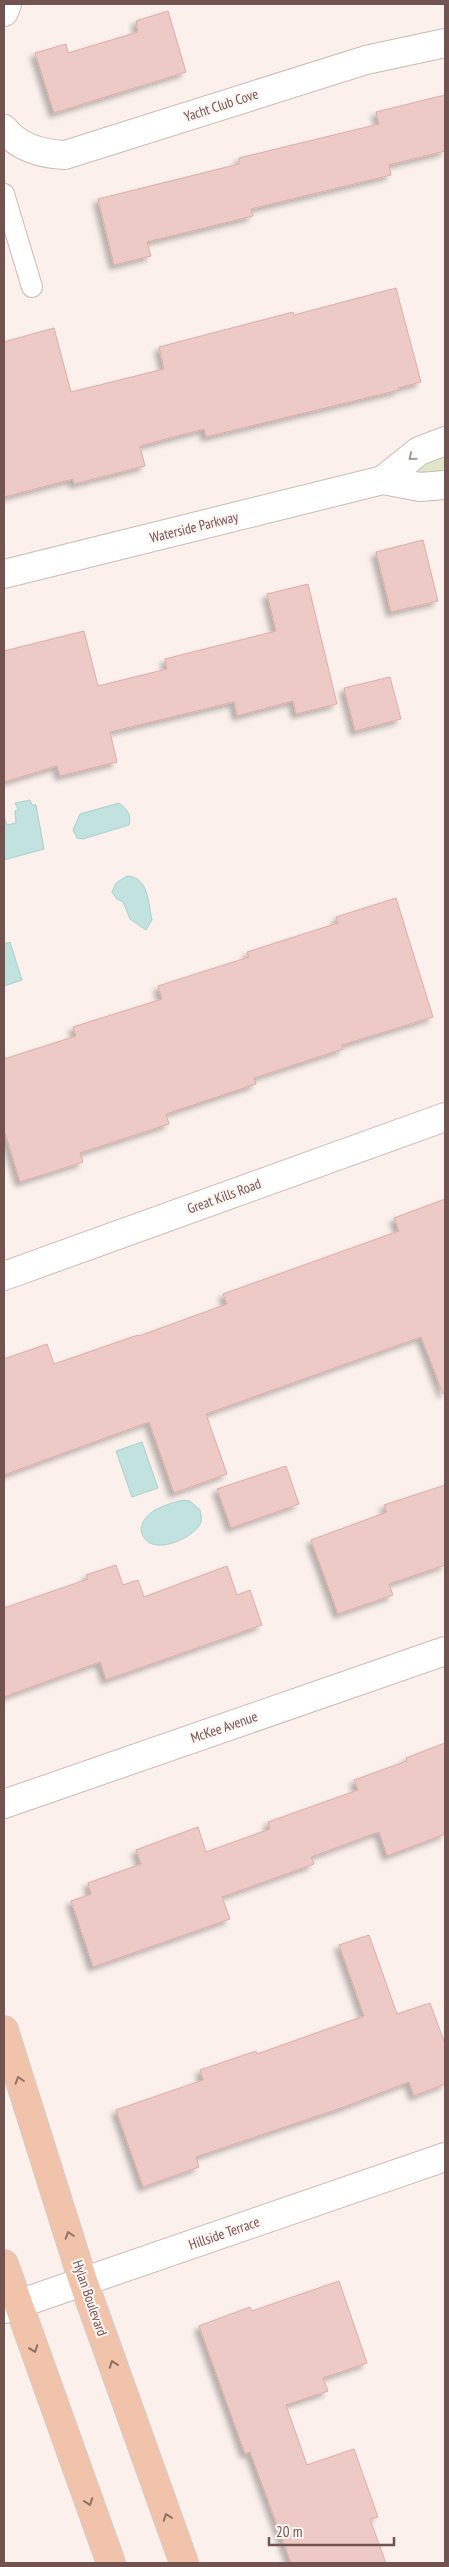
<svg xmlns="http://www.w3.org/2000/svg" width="449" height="2567" viewBox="0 0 449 2567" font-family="'PT Sans Narrow',sans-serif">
	<defs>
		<filter id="shadow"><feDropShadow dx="-4.5" dy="4.5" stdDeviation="2.5" flood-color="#0004"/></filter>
	</defs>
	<rect width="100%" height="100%" fill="#fbf0eb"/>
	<polygon fill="#dee7ca" points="445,450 445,472 418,475 412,471"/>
	<g fill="#c1e2de" stroke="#a8d3cd">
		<polygon points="30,800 32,805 36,805 44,849 4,860 4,816 7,825 16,823 15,811 18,809 15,803"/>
		<path d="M119,803C127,809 132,815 129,825L83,839L77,838L73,830L80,814Z"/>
		<path d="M127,876C149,877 148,903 152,920L146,930L130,919L123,902L117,899L112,892L116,883Z"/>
		<polygon points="10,942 22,980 4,986 4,944"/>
		<polygon points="142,1442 158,1488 132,1497 116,1451"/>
		<path d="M183,1500L190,1501L200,1510C201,1514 202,1518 201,1522C197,1537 147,1561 141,1530C142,1511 167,1504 183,1500Z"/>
	</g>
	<g fill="#edcac5" stroke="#deaca8" filter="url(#shadow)">
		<polygon points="168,11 186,72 54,113 35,53 66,44 68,53 138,32 136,21"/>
		<polygon points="445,95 445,151 389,165 391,175 251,209 253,216 147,242 151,256 114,265 98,199 239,164 239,158 379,124 376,112"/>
		<polygon points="396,288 421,382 398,388 399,390 206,437 204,429 140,446 145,466 74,484 73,479 4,497 4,342 54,328 71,392 164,369 159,347 293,312 294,315"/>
		<polygon points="423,540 438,601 391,612 376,552"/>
		<polygon points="308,584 337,704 296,714 293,701 237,716 234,702 110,732 117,762 60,776 57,766 4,782 4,651 84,631 98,686 167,669 165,659 276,631 267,594"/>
		<polygon points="390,677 401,719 355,731 344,688"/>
		<polygon points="396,898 433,1017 342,1045 343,1049 254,1078 256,1084 166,1114 169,1124 80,1153 83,1162 20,1182 4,1130 4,1059 76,1036 73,1027 162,999 158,986 249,957 247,952 338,923 336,917"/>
		<polygon points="445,1199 445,1393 443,1394 421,1337 206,1414 227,1474 174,1493 149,1422 4,1475 4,1359 47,1344 54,1364 138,1335 139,1336 227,1304 223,1294 399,1231 394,1218"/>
		<polygon points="286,1466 299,1504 231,1528 217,1489"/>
		<polygon points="445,1485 445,1565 389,1584 393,1595 338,1614 311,1540 387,1512 384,1505"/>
		<polygon points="116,1565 123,1585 138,1580 144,1597 227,1566 237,1595 250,1590 262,1625 106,1680 100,1662 4,1697 4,1608 88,1579 86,1575"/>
		<polygon points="445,1743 445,1834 387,1856 379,1832 311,1857 314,1864 222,1897 230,1919 93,1967 71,1901 91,1894 88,1883 141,1864 136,1850 198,1827 206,1852 270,1829 268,1822 358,1790 354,1780 407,1761 406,1758"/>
		<polygon points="369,1935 397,2014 430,2003 445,2044 445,2084 414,2096 409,2082 344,2107 196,2157 199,2167 143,2187 116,2110 203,2080 200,2070 256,2051 257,2054 364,2016 339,1945"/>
		<polygon points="339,2281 367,2363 323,2378 328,2391 286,2405 307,2465 354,2449 378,2517 370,2519 386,2563 291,2563 250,2452 245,2454 199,2326 250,2307 252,2311"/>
	</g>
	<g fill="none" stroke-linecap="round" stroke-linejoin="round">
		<defs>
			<polyline id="lane" points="4,194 32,287"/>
			<g id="street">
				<polyline points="4,12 7,4"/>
				<path d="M4,129C19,148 41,154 65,155L366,60L445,43"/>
				<polyline points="383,480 419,451 445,441"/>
				<polyline points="4,574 383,480 420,487 445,485"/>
				<polyline points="4,1276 445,1117"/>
				<polyline points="4,1804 445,1651"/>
				<polyline points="4,2309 445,2157"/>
			</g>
			<g id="primary">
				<polyline points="4,2030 83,2281 184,2563"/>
				<polyline points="4,2264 111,2563"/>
			</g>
		</defs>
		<use href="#lane" stroke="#ceb8b4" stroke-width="22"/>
		<use href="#street" stroke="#ceb8b4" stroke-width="30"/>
		<use href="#primary" stroke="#d5cbca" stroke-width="30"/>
		<use href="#lane" stroke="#fff" stroke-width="20"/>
		<use href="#street" stroke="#fff" stroke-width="28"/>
		<use href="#primary" stroke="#f1c3ab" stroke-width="28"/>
	</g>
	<defs><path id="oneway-chevron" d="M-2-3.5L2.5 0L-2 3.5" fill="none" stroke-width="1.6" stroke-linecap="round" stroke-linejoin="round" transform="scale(1.25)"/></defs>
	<use stroke="#ab9896" href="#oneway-chevron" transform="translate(412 457) rotate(141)"/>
	<g stroke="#926f67">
		<use href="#oneway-chevron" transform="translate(19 2080) rotate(-108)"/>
		<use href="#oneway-chevron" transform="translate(69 2235) rotate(-108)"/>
		<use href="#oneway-chevron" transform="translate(34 2349) rotate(70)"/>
		<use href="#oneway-chevron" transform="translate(113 2364) rotate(-110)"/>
		<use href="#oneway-chevron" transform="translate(89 2502) rotate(70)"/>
		<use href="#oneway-chevron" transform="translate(167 2517) rotate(-110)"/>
	</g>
	<g text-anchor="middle" stroke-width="4" stroke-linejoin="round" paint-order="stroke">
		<g font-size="14" fill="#735350" stroke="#fdf5f1">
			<text transform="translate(221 105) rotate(-18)" y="5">Yacht Club Cove</text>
			<text transform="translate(194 527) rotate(-14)" y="5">Waterside Parkway</text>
			<text transform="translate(224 1196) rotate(-20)" y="5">Great Kills Road</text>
			<text transform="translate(224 1727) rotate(-19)" y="5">McKee Avenue</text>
			<text transform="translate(224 2233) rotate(-19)" y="5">Hillside Terrace</text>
			<text transform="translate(90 2298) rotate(71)" y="5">Hylan Boulevard</text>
		</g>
	</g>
	<rect width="449" height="2567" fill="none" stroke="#735350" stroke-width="10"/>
	<path d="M269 2537v8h125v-8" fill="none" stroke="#735350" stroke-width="2.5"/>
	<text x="276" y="2537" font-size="15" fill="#735350" stroke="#fdf5f1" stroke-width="4" paint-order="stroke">20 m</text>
</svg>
